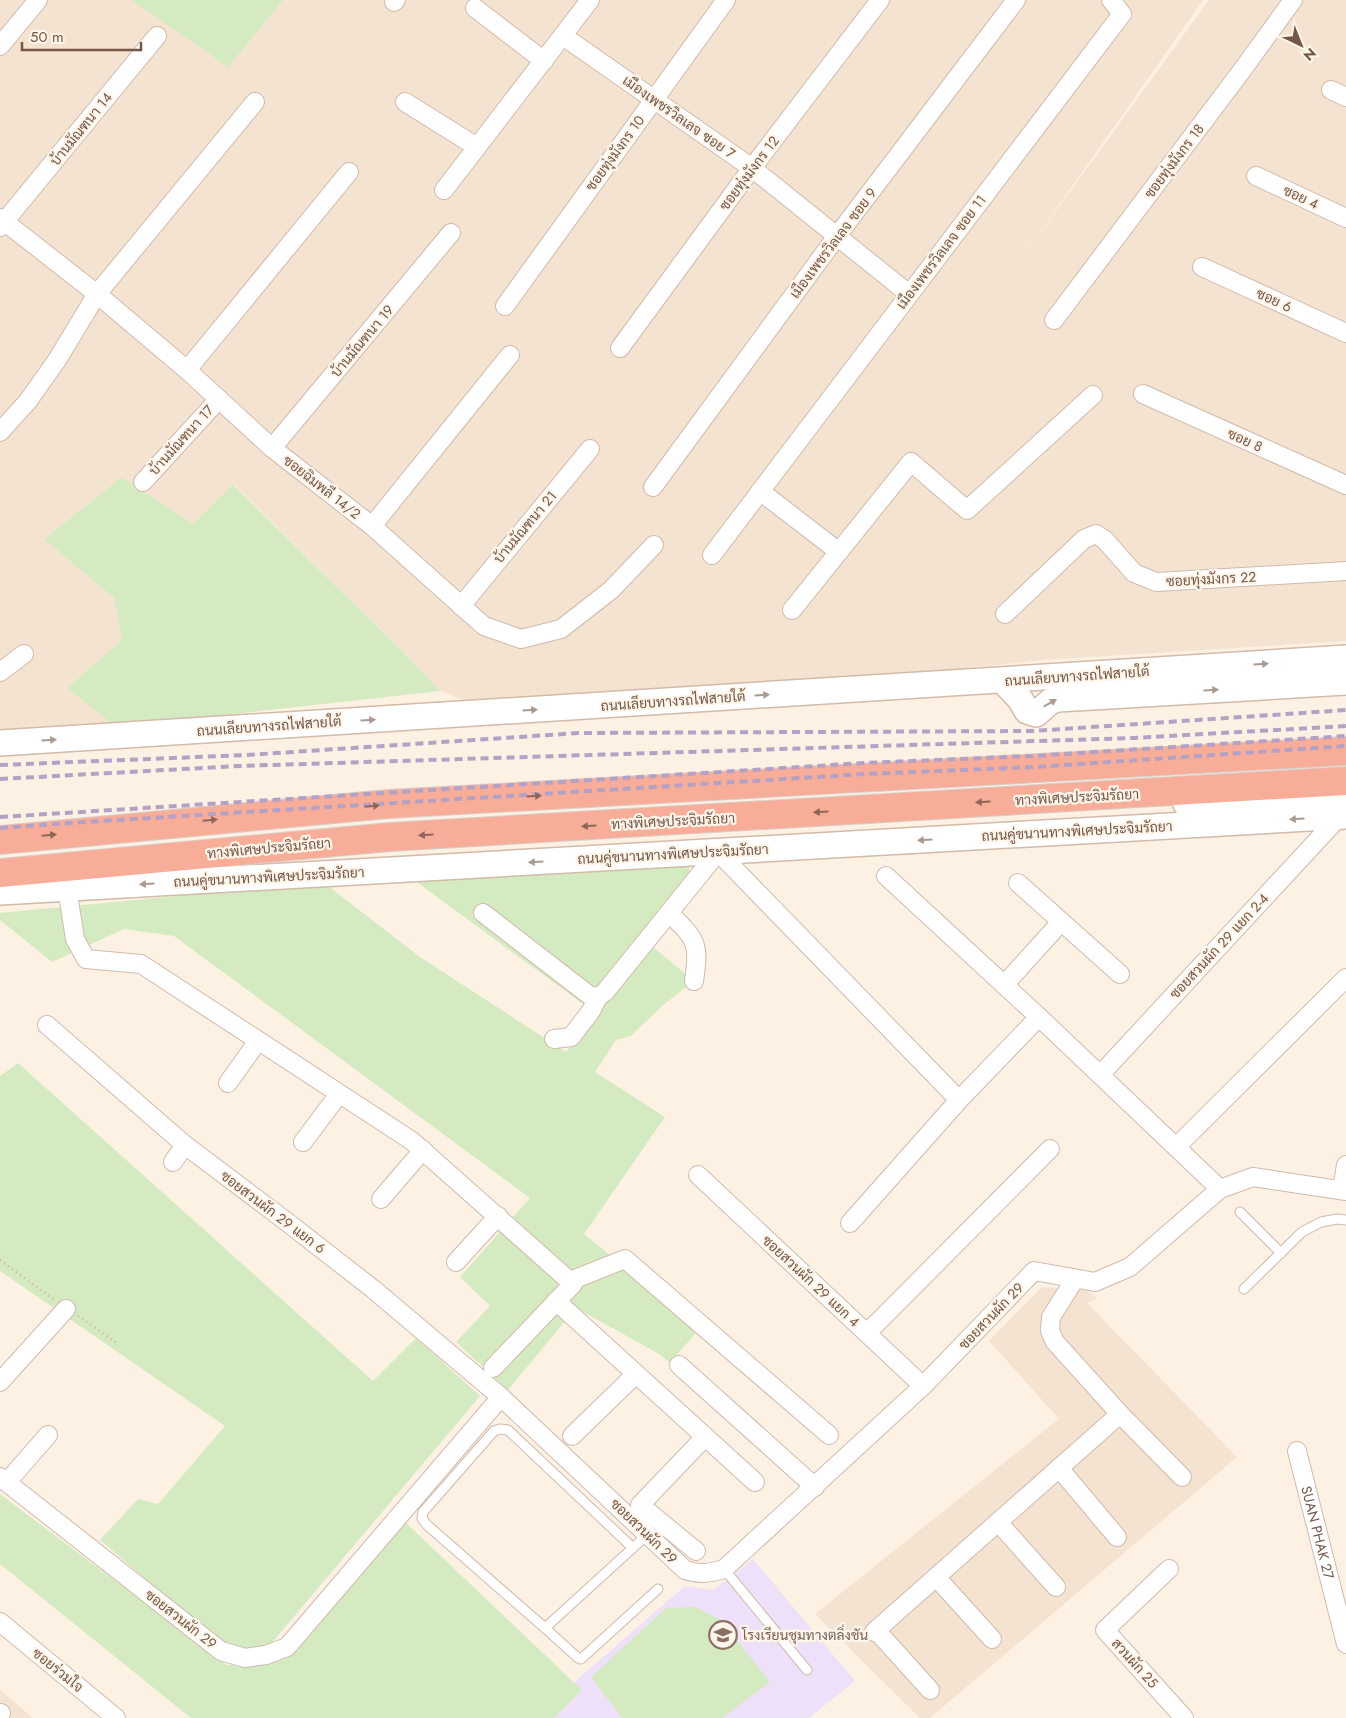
<svg xmlns="http://www.w3.org/2000/svg" width="1346" height="1718" viewBox="0 0 1346 1718" font-family="Jost,Sarabun,sans-serif">
	<rect width="100%" height="100%" fill="#fdf1e3"/>
	<g fill="#f4e3d1">
		<polygon points="0,0 1203,0 1024,255 1209,0 1346,0 1346,641 1043,660 810,685 529,696 469,702 440,691 408,657 234,485 193,524 122,477 44,539 114,598 122,640 67,688 116,727 0,733"/>
		<polygon points="1042,1287 1086,1290 1097,1298 1087,1303 1237,1457 930,1718 920,1718 815,1614 1059,1419 989,1341"/>
		<polygon points="0,1690 33,1718 0,1718"/>
	</g>
	<polygon fill="#efe0f9" points="753,1559 855,1681 809,1718 554,1718 582,1690 574,1682 685,1586 713,1590"/>
	<g fill="#d4ebc1">
		<polygon points="132,0 283,0 228,67"/>
		<polygon points="122,477 193,524 233,485 408,657 440,691 116,727 67,688 122,640 114,598 44,539"/>
		<polygon points="689,864 690,876 641,937 694,981 662,1006 631,1036 616,1040 595,1072 665,1117 584,1234 700,1328 670,1363 659,1354 576,1308 508,1390 456,1342 490,1306 460,1277 530,1198 174,936 124,929 52,962 0,920 0,913 323,882 420,957 566,1052 598,1015 414,880"/>
		<polygon points="18,1063 373,1381 416,1338 480,1396 270,1645 235,1655 100,1540 138,1499 158,1504 225,1426 0,1271 0,1076"/>
		<polygon points="0,1494 227,1665 271,1663 297,1651 405,1522 582,1690 554,1718 191,1718 0,1564"/>
		<polygon points="695,1607 721,1620 770,1682 722,1718 622,1718 591,1677 666,1608"/>
	</g>
	<g fill="none" stroke-linecap="round" stroke-linejoin="round">
		<defs>
			<g id="lane">
				<polyline points="1240,1212 1281,1253"/>
				<polyline points="1244,1289 1302,1232 1321,1222 1337,1219 1346,1220"/>
				<polyline points="648,1534 545,1628 578,1658 581,1659 658,1589"/>
				<polyline points="724,1569 807,1670"/>
				<polyline points="545,1628 426,1524 422,1518 423,1512 494,1431 500,1429 508,1430 633,1548"/>
			</g>
			<g id="street">
				<polyline points="394,2 396,0"/>
				<polyline points="475,8 544,61"/>
				<polyline points="563,36 752,168 909,294"/>
				<polyline points="0,46 38,0"/>
				<polyline points="1331,90 1346,97"/>
				<polyline points="405,102 477,147"/>
				<polyline points="1256,176 1346,218"/>
				<polyline points="444,190 590,0"/>
				<polyline points="0,218 97,294 187,370 272,448 372,526 484,626 521,639 561,629 611,590 654,545"/>
				<polyline points="0,227 157,36"/>
				<polyline points="1202,267 1346,333"/>
				<polyline points="505,306 726,0"/>
				<polyline points="1054,320 1243,69 1293,0"/>
				<polyline points="620,348 752,168 880,0"/>
				<polyline points="187,370 349,172"/>
				<polyline points="1143,394 1346,485"/>
				<polyline points="0,432 28,401 57,360 97,294 255,102"/>
				<polyline points="272,448 451,233"/>
				<polyline points="143,482 219,399"/>
				<polyline points="653,487 837,236 1016,0"/>
				<polyline points="760,491 839,552"/>
				<polyline points="372,526 510,355"/>
				<polyline points="712,555 1122,14 1111,0"/>
				<polyline points="461,606 590,449"/>
				<polyline points="792,610 911,462 967,510 1093,395"/>
				<polyline points="1005,614 1084,539 1096,534 1105,540 1134,573 1156,582 1346,571"/>
				<polyline points="0,672 24,654"/>
				<polyline points="886,876 1039,1017 1220,1189"/>
				<polyline points="1018,883 1120,974"/>
				<polyline points="67,888 75,939 86,959 141,964 412,1141 573,1284 493,1368"/>
				<polyline points="483,913 589,995 598,997 605,992 718,852 959,1100"/>
				<path d="M669,913C696,939 700,943 694,981"/>
				<polyline points="1004,985 1061,922"/>
				<polyline points="47,1025 185,1145 287,1222 373,1289 501,1397"/>
				<polyline points="554,1039 571,1037 591,1011 598,997"/>
				<polyline points="1100,1075 1339,817"/>
				<polyline points="228,1083 258,1041"/>
				<polyline points="303,1142 339,1094"/>
				<polyline points="1176,1147 1346,978"/>
				<polyline points="173,1162 185,1145"/>
				<polyline points="698,1175 923,1386"/>
				<polyline points="1342,1190 1346,1165"/>
				<polyline points="381,1199 423,1150"/>
				<polyline points="850,1223 959,1100 1039,1017"/>
				<polyline points="456,1262 498,1216"/>
				<polyline points="570,1281 625,1259 829,1435"/>
				<polyline points="556,1301 755,1482"/>
				<polyline points="867,1333 1050,1149"/>
				<polyline points="679,1365 815,1487"/>
				<polyline points="0,1382 66,1309"/>
				<polyline points="1120,1414 1182,1477"/>
				<polyline points="572,1436 636,1374"/>
				<path id="s1" d="M1297,1451L1346,1644"/>
				<polyline points="1059,1468 1117,1537"/>
				<path d="M0,1477L221,1651L245,1658L266,1655L287,1647L501,1397L685,1570C700,1575 710,1573 724,1569L923,1386L1034,1271L1095,1282L1130,1267L1220,1189L1253,1177L1346,1191"/>
				<polyline points="7,1482 48,1435"/>
				<polyline points="998,1522 1056,1587"/>
				<polyline points="696,1551 640,1505 705,1437"/>
				<polyline points="1169,1569 1105,1630 1184,1718"/>
				<polyline points="936,1577 992,1639"/>
				<polyline points="0,1622 116,1718"/>
				<polyline points="876,1630 930,1690"/>
				<polyline points="874,1632 1120,1414 1055,1342 1050,1331 1051,1317 1075,1279"/>
				<polyline points="0,1714 1,1713"/>
			</g>
			<g id="secondary">
				<polyline points="1003,681 1020,699 1027,711 1036,714 1051,701 1058,699 1346,682"/>
				<polyline points="0,743 1346,658"/>
				<polyline points="1186,804 1346,795"/>
				<polyline points="0,892 1346,816"/>
			</g>
			<g id="highway">
				<polyline points="0,840 388,804 1346,751"/>
				<polyline points="0,873 390,837 1346,781"/>
			</g>
		</defs>
		<use href="#lane" stroke="#d0baac" stroke-width="11"/>
		<use href="#street" stroke="#d0baac" stroke-width="20"/>
		<use href="#secondary" stroke="#d3baa9" stroke-width="28"/>
		<use href="#highway" stroke="#d8d0cc" stroke-width="30"/>
		<g stroke="#d8b19d" stroke-width="3" stroke-dasharray="1 4" stroke-linecap="butt">
			<polyline points="0,1260 54,1300"/>
			<polyline points="78,1316 118,1344"/>
		</g>
		<use href="#lane" stroke="#fff" stroke-width="9"/>
		<use href="#street" stroke="#fff" stroke-width="18"/>
		<use href="#secondary" stroke="#fff" stroke-width="25"/>
		<use href="#highway" stroke="#f8ad98" stroke-width="28"/>
		<g stroke="#b3a2c6" stroke-width="4" stroke-dasharray="8 5" stroke-linecap="butt">
			<polyline points="0,765 247,755 579,733 1033,731 1346,710"/>
			<polyline points="0,779 239,766 1134,738 1346,726"/>
			<polyline points="0,817 864,763 1033,756 1346,736"/>
			<polyline points="0,828 85,822 865,774 1035,767 1346,746"/>
		</g>
	</g>
	<defs><path id="oneway-solid" d="M-6-.8H1V-3.2L6.5 0L1 3.2V.8H-6Z" transform="scale(1.25)"/></defs>
	<g fill="#ac9a91">
		<use href="#oneway-solid" transform="translate(1261 664) rotate(-4)"/>
		<use href="#oneway-solid" transform="translate(1211 690) rotate(-3)"/>
		<use href="#oneway-solid" transform="translate(762 695) rotate(-4)"/>
		<use href="#oneway-solid" transform="translate(1050 703) rotate(-30)"/>
		<use href="#oneway-solid" transform="translate(530 710) rotate(-4)"/>
		<use href="#oneway-solid" transform="translate(368 720) rotate(-4)"/>
		<use href="#oneway-solid" transform="translate(49 740) rotate(-4)"/>
		<use href="#oneway-solid" transform="translate(1297 819) rotate(177)"/>
		<use href="#oneway-solid" transform="translate(925 840) rotate(177)"/>
		<use href="#oneway-solid" transform="translate(536 862) rotate(177)"/>
		<use href="#oneway-solid" transform="translate(147 884) rotate(177)"/>
	</g>
	<g fill="#8f6758">
		<use href="#oneway-solid" transform="translate(534 796) rotate(-3)"/>
		<use href="#oneway-solid" transform="translate(983 802) rotate(177)"/>
		<use href="#oneway-solid" transform="translate(372 806) rotate(-5)"/>
		<use href="#oneway-solid" transform="translate(821 812) rotate(177)"/>
		<use href="#oneway-solid" transform="translate(210 820) rotate(-5)"/>
		<use href="#oneway-solid" transform="translate(589 826) rotate(177)"/>
		<use href="#oneway-solid" transform="translate(49 835) rotate(-5)"/>
		<use href="#oneway-solid" transform="translate(426 835) rotate(177)"/>
	</g>
	<defs>
		<symbol id="school-ring" viewBox="-11 -11 22 22"><circle r="9.5" fill="#fff6ea" stroke="#8d6e63" stroke-width="1.5"/><path d="M0-5L7-2L0 1L-7-2ZM-4 1L0 2.5L4 1V4Q0 6-4 4Z" fill="#8d6e63"/></symbol>
	</defs>
	<g fill-rule="evenodd">
		<use href="#school-ring" x="707" y="1619" width="32" height="32"/>
	</g>
	<g text-anchor="middle" stroke-width="4.5" stroke-linejoin="round" paint-order="stroke">
		<g font-size="14" fill="#755648" stroke="#fff6ea">
			<text transform="translate(679 117) rotate(35)" y="5">เมืองเพชรวิลเลจ ซอย 7</text>
			<text transform="translate(81 129) rotate(-51)" y="5">บ้านมัณฑนา 14</text>
			<text transform="translate(615 153) rotate(-54)" y="5">ซอยทุ่งมังกร 10</text>
			<text transform="translate(1174 161) rotate(-53)" y="5">ซอยทุ่งมังกร 18</text>
			<text transform="translate(749 173) rotate(-53)" y="5">ซอยทุ่งมังกร 12</text>
			<text transform="translate(1301 197) rotate(25)" y="5">ซอย 4</text>
			<text transform="translate(833 243) rotate(-53)" y="5">เมืองเพชรวิลเลจ ซอย 9</text>
			<text transform="translate(941 252) rotate(-53)" y="5">เมืองเพชรวิลเลจ ซอย 11</text>
			<text transform="translate(1274 300) rotate(25)" y="5">ซอย 6</text>
			<text transform="translate(362 341) rotate(-50)" y="5">บ้านมัณฑนา 19</text>
			<text transform="translate(181 440) rotate(-48)" y="5">บ้านมัณฑนา 17</text>
			<text transform="translate(1245 440) rotate(24)" y="5">ซอย 8</text>
			<text transform="translate(322 487) rotate(38)" y="5">ซอยฉิมพลี 14/2</text>
			<text transform="translate(525 527) rotate(-50)" y="5">บ้านมัณฑนา 21</text>
			<text transform="translate(1211 579) rotate(-3)" y="5">ซอยทุ่งมังกร 22</text>
			<text transform="translate(1077 676) rotate(-4)" y="5">ถนนเลียบทางรถไฟสายใต้</text>
			<text transform="translate(673 701) rotate(-4)" y="5">ถนนเลียบทางรถไฟสายใต้</text>
			<text transform="translate(269 726) rotate(-4)" y="5">ถนนเลียบทางรถไฟสายใต้</text>
			<text transform="translate(1077 797) rotate(-3)" y="5">ทางพิเศษประจิมรัถยา</text>
			<text transform="translate(673 821) rotate(-3)" y="5">ทางพิเศษประจิมรัถยา</text>
			<text transform="translate(1077 831) rotate(-3)" y="5">ถนนคู่ขนานทางพิเศษประจิมรัถยา</text>
			<text transform="translate(269 848) rotate(-5)" y="5">ทางพิเศษประจิมรัถยา</text>
			<text transform="translate(673 854) rotate(-3)" y="5">ถนนคู่ขนานทางพิเศษประจิมรัถยา</text>
			<text transform="translate(269 877) rotate(-3)" y="5">ถนนคู่ขนานทางพิเศษประจิมรัถยา</text>
			<text transform="translate(1219 946) rotate(-47)" y="5">ซอยสวนผัก 29 แยก 2-4</text>
			<text transform="translate(273 1212) rotate(37)" y="5">ซอยสวนผัก 29 แยก 6</text>
			<text transform="translate(811 1281) rotate(43)" y="5">ซอยสวนผัก 29 แยก 4</text>
			<text transform="translate(991 1316) rotate(-46)" y="5">ซอยสวนผัก 29</text>
			<text transform="translate(644 1531) rotate(44)" y="5">ซอยสวนผัก 29</text>
			<text dy="5" stroke="none"><textPath href="#s1" startOffset="84">SUAN PHAK 27</textPath></text>
			<text transform="translate(181 1619) rotate(38)" y="5">ซอยสวนผัก 29</text>
			<text transform="translate(1135 1663) rotate(48)" y="5">สวนผัก 25</text>
			<text transform="translate(58 1670) rotate(39)" y="5">ซอยร่วมใจ</text>
		</g>
		<g font-size="14" fill="#785e54" stroke="#fff6ea" text-anchor="start">
			<text x="742" y="1640">โรงเรียนชุมทางตลิ่งชัน</text>
		</g>
	</g>
	<g transform="translate(1301 45) rotate(137)" stroke="#fff6ea" stroke-width="4" paint-order="stroke">
	<path d="M0-4L9 19L0 12L-9 19Z" fill="#755648"/>
	<text y="-8" font-size="14" font-weight="bold" text-anchor="middle" fill="#755648">N</text>
	</g>
	<path d="M22 42v8h119v-8" fill="none" stroke="#755648" stroke-width="2.5"/>
	<text x="30" y="42" font-size="15" fill="#755648" stroke="#fff6ea" stroke-width="4" paint-order="stroke">50 m</text>
</svg>
